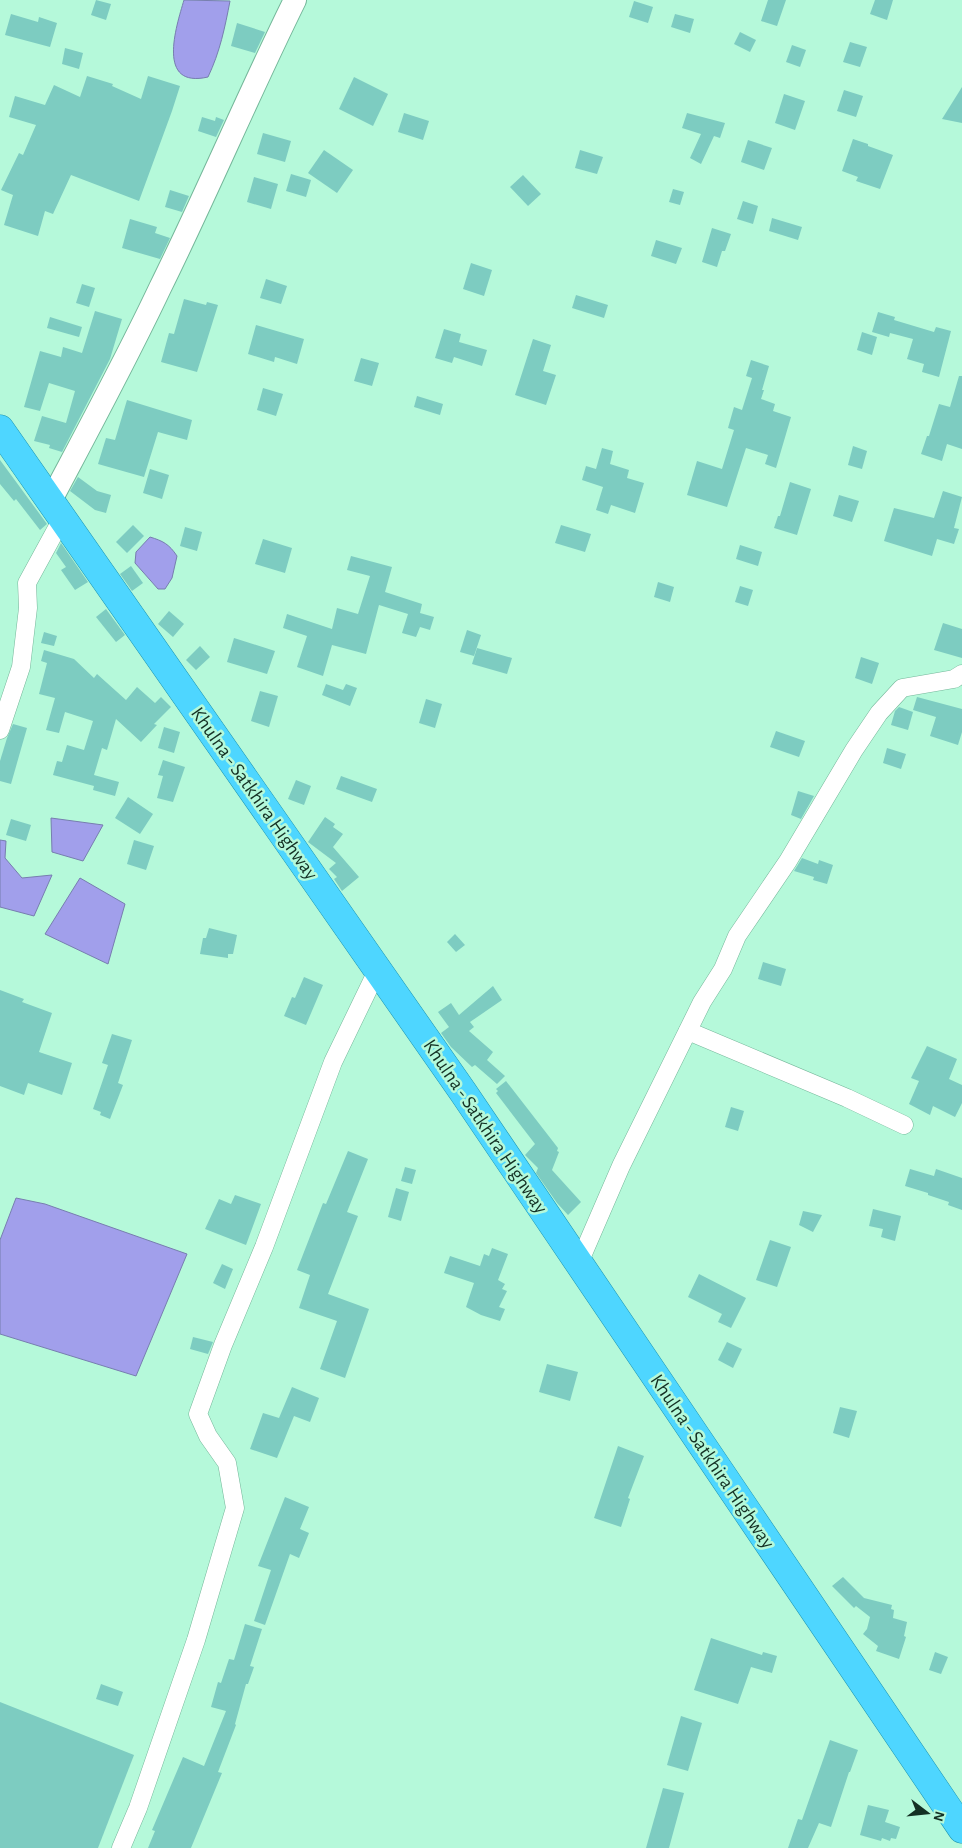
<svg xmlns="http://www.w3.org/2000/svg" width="962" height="1848" viewBox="0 0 962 1848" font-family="'Alegreya Sans',sans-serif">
	<rect width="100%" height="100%" fill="#b5f9da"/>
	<g fill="#a19feb" stroke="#777eaf">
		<path d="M184,0L230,1C225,27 220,52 208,77C156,89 176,27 184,0Z"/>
		<path d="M150,537C163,541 169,544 177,556L172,578L165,589H158L135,563L136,552Z"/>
		<polygon points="51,818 103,825 83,861 52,852"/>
		<polygon points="0,840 6,841 5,858 22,878 52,875 34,916 0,907"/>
		<polygon points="80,878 125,904 108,964 45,934"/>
		<polygon points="16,1198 45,1204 187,1254 136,1376 0,1334 0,1240"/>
	</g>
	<g fill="#7dccc1">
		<polygon points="96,0 111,4 106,20 91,15"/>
		<polygon points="768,0 786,0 777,26 761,21"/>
		<polygon points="875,0 893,0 887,20 870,14"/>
		<polygon points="634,1 653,7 648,23 629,17"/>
		<polygon points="11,14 38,22 39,17 57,23 50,47 5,35"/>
		<polygon points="675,14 694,19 690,33 671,27"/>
		<polygon points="237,23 265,32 255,53 231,46"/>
		<polygon points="740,32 756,40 750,52 734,44"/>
		<polygon points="850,42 867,47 860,67 843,62"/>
		<polygon points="792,45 806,50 800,67 786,62"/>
		<polygon points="65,48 83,53 79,69 62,64"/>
		<polygon points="87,76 113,84 112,86 141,99 148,76 180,86 172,111 139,201 71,175 53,214 45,211 38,236 4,225 13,195 1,190 19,153 23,155 36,125 9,117 15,96 45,105 54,85 80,97"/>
		<polygon points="354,77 388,94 373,126 339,109"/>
		<polygon points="962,87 962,123 942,119"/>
		<polygon points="844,90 863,96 856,117 837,111"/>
		<polygon points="784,94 805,101 795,130 775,123"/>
		<polygon points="404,113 429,121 423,140 398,132"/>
		<polygon points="687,113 725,123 720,138 714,136 701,164 690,158 701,134 682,128"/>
		<polygon points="202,117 215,121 216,117 224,120 216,137 198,131"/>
		<polygon points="263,133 291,141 285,162 257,154"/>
		<polygon points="853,139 868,144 868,146 893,155 880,189 856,181 858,177 842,171"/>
		<polygon points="748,140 772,148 764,170 741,162"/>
		<polygon points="324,150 353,170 337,193 308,173"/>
		<polygon points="580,150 603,157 597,174 575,168"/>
		<polygon points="291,174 311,180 306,197 286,191"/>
		<polygon points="523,175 541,194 528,206 510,187"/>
		<polygon points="254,177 278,184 271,209 247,202"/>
		<polygon points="673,189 684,192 680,205 669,202"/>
		<polygon points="170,190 189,196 182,212 165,207"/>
		<polygon points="743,201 758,206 753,224 737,219"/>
		<polygon points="772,218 802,227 798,240 769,231"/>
		<polygon points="130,219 157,227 155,233 170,238 160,259 122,248"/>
		<polygon points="712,228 731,234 725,251 722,251 717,267 702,262"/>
		<polygon points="656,240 682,248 676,264 651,256"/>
		<polygon points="471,263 492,270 484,296 463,289"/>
		<polygon points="266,279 287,286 281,304 260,298"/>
		<polygon points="82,284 95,288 89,307 76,303"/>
		<polygon points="576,295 608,305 604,318 572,308"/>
		<polygon points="184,299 206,305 207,302 218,305 197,372 161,362 169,333 174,334"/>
		<polygon points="95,311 122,319 110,359 62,452 49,448 50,445 34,441 42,416 66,423 75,391 49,383 40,411 24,407 40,351 61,357 63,347 82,353"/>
		<polygon points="878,312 895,317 894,320 934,332 936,327 951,331 939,377 922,372 924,364 907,359 913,339 890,333 889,337 872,332"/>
		<polygon points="50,317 82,327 79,337 47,328"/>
		<polygon points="256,325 304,339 297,364 275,357 274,362 248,354"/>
		<polygon points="444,329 461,334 459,342 487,350 482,366 454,357 452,363 435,358"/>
		<polygon points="862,332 877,337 872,355 857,350"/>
		<polygon points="533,339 551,345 543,371 556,375 546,405 515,395"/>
		<polygon points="361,358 379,363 372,386 354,381"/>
		<polygon points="751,360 769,366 762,390 764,390 761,399 775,404 773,411 791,417 776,468 765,464 768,455 746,448 727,507 687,495 697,461 722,469 734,430 728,428 734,407 742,410 752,378 746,376"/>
		<polygon points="959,376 962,376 962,449 947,444 942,461 921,454 927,436 929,436 939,404 950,407"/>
		<polygon points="263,388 283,394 276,416 257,410"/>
		<polygon points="417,396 443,404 440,415 414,407"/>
		<polygon points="127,400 192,420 187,440 158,432 144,477 98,464 106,438 115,440"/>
		<polygon points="853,446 867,451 862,469 848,465"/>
		<polygon points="602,448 613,451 610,464 629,470 627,478 644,483 635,513 611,505 608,514 596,510 603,487 582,480 586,466 596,469"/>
		<polygon points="0,460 47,524 40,530 16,499 14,501 0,484"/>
		<polygon points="150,469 169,475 162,499 143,493"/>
		<polygon points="78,477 97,491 111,495 106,513 95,510 70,491"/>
		<polygon points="790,482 811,489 797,535 774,528 778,516 780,516"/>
		<polygon points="943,491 962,497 954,528 959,529 954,544 937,539 932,556 884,541 894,508 934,518"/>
		<polygon points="839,495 859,501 852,522 833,516"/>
		<polygon points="133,525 144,536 127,553 116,542"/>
		<polygon points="561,525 591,534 585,552 555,543"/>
		<polygon points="185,527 202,532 197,551 180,546"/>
		<polygon points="263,539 292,548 285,573 255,564"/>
		<polygon points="61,543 88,582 75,590 61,570 66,567 56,553"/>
		<polygon points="740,545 762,552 758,566 736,559"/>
		<polygon points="351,556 392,567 385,592 422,604 420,613 434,617 430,630 420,627 416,637 402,633 408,614 379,605 366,654 332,645 323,676 297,667 307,636 283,628 287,614 332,629 337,608 358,614 370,576 347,570"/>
		<polygon points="131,566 143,583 132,591 120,574"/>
		<polygon points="658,582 674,587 670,602 654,597"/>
		<polygon points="740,586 753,590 748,606 735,602"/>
		<polygon points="106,609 125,635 116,642 96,617"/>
		<polygon points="169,611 184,624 173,637 158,624"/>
		<polygon points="943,623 962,629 962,658 934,650"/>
		<polygon points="467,630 481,635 474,656 460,652"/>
		<polygon points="44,632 57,636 54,646 41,643"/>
		<polygon points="234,638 275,651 267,674 227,662"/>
		<polygon points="200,646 210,657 196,670 186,660"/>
		<polygon points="477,648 512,658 507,674 472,664"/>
		<polygon points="44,650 74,659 94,678 97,674 126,700 137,687 155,703 161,697 171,707 154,724 157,725 141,742 116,719 107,750 102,748 94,775 119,782 115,796 93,790 94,786 53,775 57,761 62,762 67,745 84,750 93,721 65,712 59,733 46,730 55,698 39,694 47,663 41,661"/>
		<polygon points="861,657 879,663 872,684 855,678"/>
		<polygon points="326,684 343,690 346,684 357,688 350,706 322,695"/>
		<polygon points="260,691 278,696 269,727 251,721"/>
		<polygon points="917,697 962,709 962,732 958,745 930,736 936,717 913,710"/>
		<polygon points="426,699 442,704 435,728 419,723"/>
		<polygon points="899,707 913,712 908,730 891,725 895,711"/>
		<polygon points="13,724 27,728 11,784 0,781 0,761 7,738"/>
		<polygon points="164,727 180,732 174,753 158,748"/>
		<polygon points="776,731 805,741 799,757 770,747"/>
		<polygon points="887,748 906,754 901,769 883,763"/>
		<polygon points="163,760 185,767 173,802 157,798 163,776 158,775"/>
		<polygon points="341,776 377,789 372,802 336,789"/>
		<polygon points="296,780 311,786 304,805 288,799"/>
		<polygon points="798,791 814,796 801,819 791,815"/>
		<polygon points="128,797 153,814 140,834 115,818"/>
		<polygon points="325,817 335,824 333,827 343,834 333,847 359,877 342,891 334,879 337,877 329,869 336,863 308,842"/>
		<polygon points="11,819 31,825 26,841 6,835"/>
		<polygon points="134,840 154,846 146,870 127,864"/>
		<polygon points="802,858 818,864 819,860 833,865 827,884 813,880 814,877 794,871"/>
		<polygon points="209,928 237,935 233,954 228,954 228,958 200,954 203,938 206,938"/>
		<polygon points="455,934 465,945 456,952 447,942"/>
		<polygon points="763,962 786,969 781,986 758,979"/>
		<polygon points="304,977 323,985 306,1025 284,1016 292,997 295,998"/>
		<polygon points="493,986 502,1000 470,1022 474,1027 469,1031 493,1052 487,1060 505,1076 497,1084 475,1065 472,1067 451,1047 441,1033 449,1027 438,1012 451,1003 459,1015"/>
		<polygon points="0,990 24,999 22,1002 52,1013 39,1052 72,1063 62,1095 28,1083 24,1095 0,1086"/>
		<polygon points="112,1034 132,1040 118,1083 123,1085 110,1119 100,1115 101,1112 93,1109 108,1065 102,1063"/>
		<polygon points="927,1046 957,1059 949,1079 962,1085 962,1103 955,1117 933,1106 930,1115 909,1104 919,1081 911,1078"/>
		<polygon points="506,1081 558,1148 557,1151 559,1152 552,1170 581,1202 568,1215 557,1203 536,1173 538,1168 525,1155 535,1144 496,1093 498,1091 496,1089"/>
		<polygon points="731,1107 744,1111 738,1131 725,1127"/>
		<polygon points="348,1151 368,1159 347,1212 358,1216 328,1294 369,1309 345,1378 320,1369 337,1321 299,1308 310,1275 297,1270 323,1203 326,1204"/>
		<polygon points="405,1167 416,1170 412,1184 401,1181"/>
		<polygon points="910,1169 934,1176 936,1169 962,1178 962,1210 948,1205 949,1202 928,1195 928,1193 905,1186"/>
		<polygon points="396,1188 409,1192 401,1221 388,1217"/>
		<polygon points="235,1195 261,1204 246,1245 205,1229 219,1199 231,1204"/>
		<polygon points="873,1209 901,1216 895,1241 881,1237 883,1229 869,1226"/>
		<polygon points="803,1211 822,1215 813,1232 799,1225"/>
		<polygon points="770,1240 791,1247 777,1287 756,1280"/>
		<polygon points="492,1248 508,1254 498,1280 505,1284 502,1289 507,1291 499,1307 505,1309 500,1321 481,1315 466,1307 474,1283 444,1273 450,1256 480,1266 484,1254 489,1256"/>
		<polygon points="222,1264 233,1269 225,1289 213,1283"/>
		<polygon points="699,1274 746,1298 731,1328 718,1322 722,1314 688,1297"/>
		<polygon points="193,1337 213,1342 208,1354 190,1349"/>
		<polygon points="727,1342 742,1349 733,1368 718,1360"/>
		<polygon points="547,1364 578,1372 570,1401 539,1392"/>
		<polygon points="292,1387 319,1398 310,1422 294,1416 277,1458 250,1449 263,1413 279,1418"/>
		<polygon points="840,1407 857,1411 849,1438 833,1433"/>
		<polygon points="618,1446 644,1456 628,1498 630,1499 621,1527 594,1518"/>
		<polygon points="285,1497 309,1507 300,1529 309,1533 299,1558 290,1554 265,1625 254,1621 271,1570 258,1566"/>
		<polygon points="843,1577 864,1598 892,1605 891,1609 894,1610 893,1618 907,1622 904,1636 906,1637 899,1659 876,1651 878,1646 863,1634 867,1629 870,1617 856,1606 854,1608 832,1586"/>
		<polygon points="245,1624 262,1629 250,1666 254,1667 248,1684 246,1684 235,1724 236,1725 218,1772 222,1773 191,1848 148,1848 155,1831 152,1830 183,1757 204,1766 226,1711 211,1707 218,1682 221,1683 229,1659 234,1660"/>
		<polygon points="711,1638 762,1655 763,1652 777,1656 772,1673 751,1667 738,1704 694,1690"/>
		<polygon points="935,1652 948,1657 941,1674 929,1670"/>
		<polygon points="101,1684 123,1692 118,1706 96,1699"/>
		<polygon points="0,1702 134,1755 98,1848 0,1848"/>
		<polygon points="681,1716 702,1723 688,1771 667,1765"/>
		<polygon points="830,1740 858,1750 850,1772 849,1772 831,1827 819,1823 808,1848 788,1848 798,1819 802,1820"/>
		<polygon points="663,1788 684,1793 669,1848 646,1848"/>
		<polygon points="868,1805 889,1810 885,1822 900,1827 896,1839 891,1838 890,1841 882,1838 881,1841 860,1835"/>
	</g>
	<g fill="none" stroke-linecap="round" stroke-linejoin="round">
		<defs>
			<g id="minor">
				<polyline points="0,730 21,667 28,608 27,583 63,517"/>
				<polyline points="688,1031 847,1098 904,1125"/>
				<polyline points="579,1263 621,1166 702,1002 723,969 737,936 788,861 854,750 879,713 902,688 954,679 962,674"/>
				<polyline points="121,1848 138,1808 196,1640 235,1508 227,1463 208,1436 198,1414 223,1345 264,1247 333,1062 378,969"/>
			</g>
			<path id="tertiary" d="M51,500C88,430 126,360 160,288C207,193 248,95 295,0"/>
			<polyline id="trunk" points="0,429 463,1092 962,1829"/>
		</defs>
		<use href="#minor" stroke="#75b79a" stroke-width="19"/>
		<use href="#tertiary" stroke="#75b79a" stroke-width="24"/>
		<use href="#trunk" stroke="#1c95b2" stroke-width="29"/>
		<use href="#minor" stroke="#fff" stroke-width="18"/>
		<use href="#tertiary" stroke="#fff" stroke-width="22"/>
		<use href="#trunk" stroke="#4ed6ff" stroke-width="28"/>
	</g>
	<g text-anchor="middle" stroke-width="5" stroke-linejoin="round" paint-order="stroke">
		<g font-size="20" fill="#143024" stroke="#b5f9da">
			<text transform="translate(255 793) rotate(55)" y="7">Khulna - Satkhira Highway</text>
			<text transform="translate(486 1126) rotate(56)" y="7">Khulna - Satkhira Highway</text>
			<text transform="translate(713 1461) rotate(56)" y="7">Khulna - Satkhira Highway</text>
		</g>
	</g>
	<g transform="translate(927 1813) rotate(106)" stroke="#b5f9da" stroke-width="4" paint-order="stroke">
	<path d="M0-4L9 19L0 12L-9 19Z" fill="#143024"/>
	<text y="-8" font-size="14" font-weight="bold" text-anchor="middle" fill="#143024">N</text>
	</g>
</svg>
